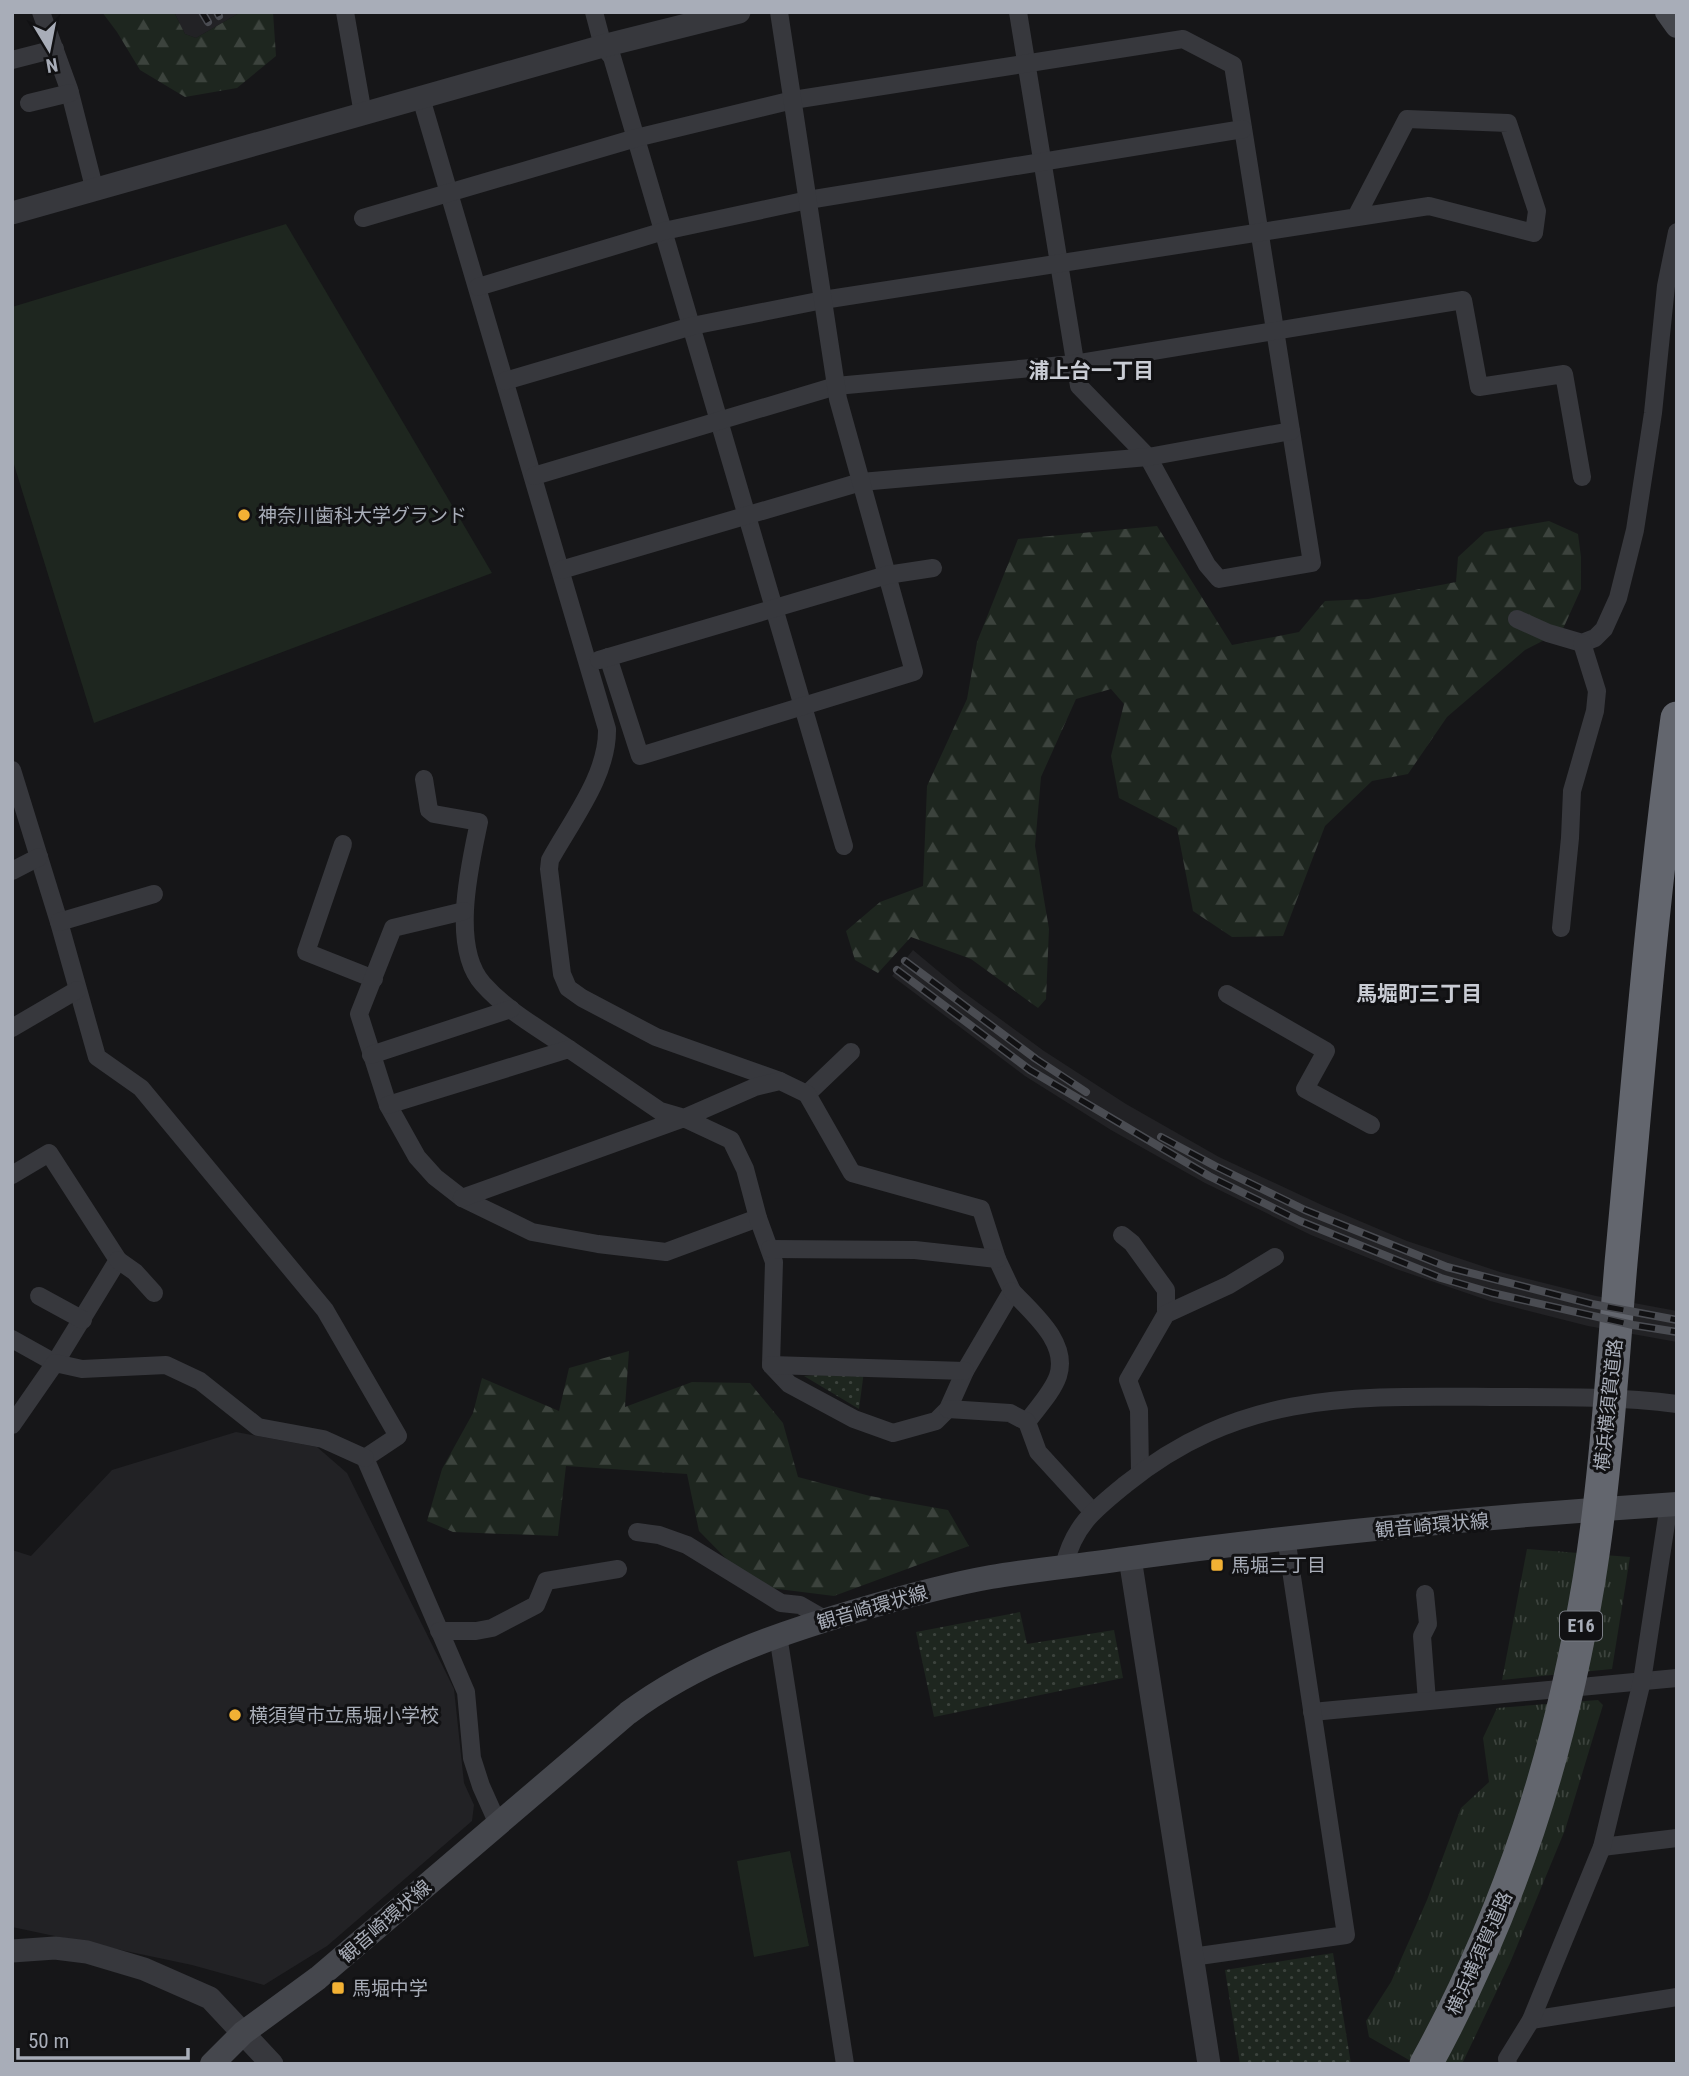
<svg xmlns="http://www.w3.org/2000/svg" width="1689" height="2076" viewBox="0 0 1689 2076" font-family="'Roboto Condensed','Noto Sans JP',sans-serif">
	<defs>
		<pattern id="grass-tufts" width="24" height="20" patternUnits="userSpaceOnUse" patternTransform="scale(1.75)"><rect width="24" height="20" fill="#1e261f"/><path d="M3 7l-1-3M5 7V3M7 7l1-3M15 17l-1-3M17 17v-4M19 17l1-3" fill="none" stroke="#3c433d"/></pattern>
		<pattern id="forest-firs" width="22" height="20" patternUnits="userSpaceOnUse" patternTransform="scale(1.75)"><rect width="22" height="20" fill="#1e261f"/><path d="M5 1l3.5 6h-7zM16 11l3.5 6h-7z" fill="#3c433d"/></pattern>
		<pattern id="park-dots" width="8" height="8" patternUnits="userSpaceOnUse" patternTransform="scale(1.75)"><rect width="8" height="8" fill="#1e261f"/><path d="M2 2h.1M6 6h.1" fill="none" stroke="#3c433d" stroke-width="1.8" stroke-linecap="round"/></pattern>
	</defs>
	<rect width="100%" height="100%" fill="#161618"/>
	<g fill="#222225">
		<polygon points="174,12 241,12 196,38 185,34"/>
		<polygon points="913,950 962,991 1044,1051 1126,1104 1219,1157 1324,1206 1407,1241 1500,1272 1596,1296 1677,1311 1677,1342 1588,1326 1490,1301 1396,1269 1311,1235 1205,1183 1111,1130 1025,1076 892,976"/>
		<polygon points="236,1432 317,1447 347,1473 454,1689 464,1783 474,1805 472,1821 327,1946 264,1985 192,1965 12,1927 12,1550 31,1556 112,1470"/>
	</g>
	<g fill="url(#grass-tufts)">
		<polygon points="1527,1549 1630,1557 1612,1669 1502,1680"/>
		<polygon points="1598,1700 1603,1705 1565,1830 1510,1963 1462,2064 1416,2064 1369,2037 1366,2021 1391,1982 1427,1900 1461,1808 1489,1782 1483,1738 1497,1708"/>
	</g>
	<g fill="url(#forest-firs)">
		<polygon points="102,12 174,12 185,34 196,38 241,12 273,12 276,56 237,88 185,97 140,70 117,32"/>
		<polygon points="1549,521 1578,534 1581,557 1581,589 1562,631 1525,650 1447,717 1408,774 1372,781 1325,826 1283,936 1232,937 1193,911 1177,828 1119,798 1111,756 1124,704 1111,689 1076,699 1041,777 1035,846 1049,929 1046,999 1038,1008 971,959 911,937 878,973 855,960 846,931 880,902 923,886 927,786 967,699 977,642 1018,539 1157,526 1232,645 1299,632 1325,601 1368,599 1456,582 1458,557 1485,532"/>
		<polygon points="629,1351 625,1407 692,1382 750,1383 783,1423 798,1477 870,1496 948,1510 969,1546 834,1596 753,1586 699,1531 687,1474 566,1466 558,1536 453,1532 427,1521 442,1469 473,1413 482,1378 559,1411 569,1368"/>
	</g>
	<g fill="url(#park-dots)">
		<polygon points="864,1371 859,1409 804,1376"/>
		<polygon points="1020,1612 1027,1644 1114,1630 1123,1678 934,1717 916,1632"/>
		<polygon points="1333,1953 1351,2064 1240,2064 1225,1970"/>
	</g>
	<g fill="#1e261f">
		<polygon points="286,224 492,573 94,723 12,458 12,307"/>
		<polygon points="790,1851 809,1946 754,1957 737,1861"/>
	</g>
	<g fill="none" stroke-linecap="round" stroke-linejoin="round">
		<g stroke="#37383d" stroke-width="18">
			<polyline points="41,12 69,89 95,191"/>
			<polyline points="345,12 363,114"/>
			<polyline points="594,12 603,46 612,57 844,846"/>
			<polyline points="1018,12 1079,386 1148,457 1207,565 1219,579 1312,563 1291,431"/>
			<polyline points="12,60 55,49"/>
			<path d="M421,98L607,729C608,775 572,820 550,860L549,869L562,974L568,988L582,998L656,1037L780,1081"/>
			<polyline points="29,103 70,93"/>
			<polyline points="363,218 636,138 793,100 1183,39 1233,65 1291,431 1148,457 861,482 561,570"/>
			<polyline points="478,287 664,231 808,200 1243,129"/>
			<polyline points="505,381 692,326 823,300 1429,206 1534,233 1537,211 1508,123 1407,119 1356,217"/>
			<polyline points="534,476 836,386 1074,364 1463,300 1479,387 1564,374 1582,477"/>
			<polyline points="1517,619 1548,633 1582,643 1595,638 1604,629 1618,598 1635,530 1653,413 1666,286 1677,232"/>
			<polyline points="608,657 640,756 914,672 838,399 779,12"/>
			<polyline points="599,660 887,575 933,568"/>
			<polyline points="12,770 59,922 97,1057 141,1088 325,1310 398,1436 365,1458 466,1692 472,1758 481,1786 498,1824"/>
			<path d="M424,779L429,810L434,814L479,822C470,865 450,947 483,984C507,1011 540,1029 569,1049"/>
			<polyline points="343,844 306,952 374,979"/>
			<polyline points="12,871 39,857"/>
			<polyline points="464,911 393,928 359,1014 388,1105 417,1157 435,1177 462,1198 532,1232 598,1244 666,1252 758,1218"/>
			<polyline points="59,922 154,894"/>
			<polyline points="1561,928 1570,838 1572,791 1595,711 1597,691 1582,643"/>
			<polyline points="1227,994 1326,1051 1305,1089 1371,1125"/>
			<polyline points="12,1028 77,990"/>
			<polyline points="371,1055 511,1009"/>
			<polyline points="807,1094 851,1052"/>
			<polyline points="388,1105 569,1049 660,1111 684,1118 731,1140 745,1169 758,1218 774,1262 771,1365 789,1384 854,1419 893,1433 936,1421 948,1409 965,1371 1012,1291 997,1259 981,1209 852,1173 807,1094 780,1081 755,1087 684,1118 462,1198"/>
			<polyline points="12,1175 49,1153 118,1260 55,1363 12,1339"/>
			<polyline points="1122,1235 1132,1243 1166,1290 1166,1314"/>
			<polyline points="770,1249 915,1250 997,1259"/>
			<polyline points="118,1260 135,1272 154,1293"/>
			<path d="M1012,1291C1032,1313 1069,1342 1058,1376C1052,1393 1037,1408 1027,1422"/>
			<polyline points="39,1296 83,1320"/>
			<polyline points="771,1365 965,1371"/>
			<polyline points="948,1409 1010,1413 1027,1422 1038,1452 1092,1511"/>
			<polyline points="12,1425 55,1363 82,1369 166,1365 200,1381 258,1427 323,1439 365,1458"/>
			<polyline points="1140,1472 1139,1410 1128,1380 1166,1314 1229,1285 1275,1257"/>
			<polyline points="637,1532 659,1535 687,1545 781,1603 800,1605 826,1620"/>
			<path d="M1064,1566C1074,1525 1094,1510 1126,1484C1242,1391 1351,1396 1492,1397C1552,1397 1617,1396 1677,1404"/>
			<polyline points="1425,1594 1428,1624 1422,1636 1427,1701"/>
			<polyline points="439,1631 476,1631 492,1628 536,1605 546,1581 618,1569"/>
			<polyline points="778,1635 845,2064"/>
			<polyline points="1312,1712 1677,1678"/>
			<polyline points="1602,1847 1677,1838"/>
			<polyline points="1192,1957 1346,1935 1286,1537"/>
			<polyline points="1531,2020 1677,1997"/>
			<polyline points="1508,2064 1507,2059 1531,2020 1602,1847 1642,1681 1669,1504"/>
		</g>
		<g stroke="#37383d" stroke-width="23">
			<polyline points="12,213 603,46 739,12"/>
			<polyline points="1130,1558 1209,2064"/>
			<polyline points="12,1951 55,1948 87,1952 144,1969 210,1998 272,2064"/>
		</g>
		<g stroke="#45474d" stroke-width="24">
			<polyline points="1667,12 1677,26"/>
			<path d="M212,2064L243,2033L318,1978L628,1713C698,1661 777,1634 859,1610C903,1597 946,1585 991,1577C1038,1569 1084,1565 1131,1558C1312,1533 1494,1516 1677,1504"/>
		</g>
		<path stroke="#63666e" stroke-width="33" d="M1426,2064C1511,1909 1560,1754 1589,1580C1606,1476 1612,1369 1621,1263C1638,1081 1652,899 1677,718"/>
		<defs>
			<g id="rail">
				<polyline points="202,12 208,22"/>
				<polyline points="217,12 219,16"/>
				<polyline points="905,961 1036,1059 1086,1092"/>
				<polyline points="897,970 1030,1070 1209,1176 1300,1221 1441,1278 1492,1293 1633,1325 1677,1332"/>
				<polyline points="1161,1137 1215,1166 1305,1210 1447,1267 1592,1304 1677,1320"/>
			</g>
		</defs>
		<use href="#rail" stroke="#4a4c52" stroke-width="8"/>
		<use href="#rail" stroke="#111113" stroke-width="5" stroke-dasharray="16" stroke-linecap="butt"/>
	</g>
	<g fill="#f2b134" stroke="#111113" stroke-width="2.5">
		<circle cx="244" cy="515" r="7"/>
		<rect x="1210" y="1558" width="14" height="14" rx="3.5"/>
		<circle cx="235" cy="1715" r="7"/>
		<rect x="331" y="1981" width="14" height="14" rx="3.5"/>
	</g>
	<g text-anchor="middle" stroke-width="6" stroke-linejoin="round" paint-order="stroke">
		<rect fill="#111113" stroke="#7b7e86" stroke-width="2" x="1560" y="1611.5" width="42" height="29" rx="5"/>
		<g font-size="18" font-weight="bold" fill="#a8adb8">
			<text x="1581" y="1632">E16</text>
		</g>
		<g font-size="19" fill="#a8adb8" stroke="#111113" text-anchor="start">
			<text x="258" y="522">神奈川歯科大学グランド</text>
			<text x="1231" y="1572">馬堀三丁目</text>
			<text x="249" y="1722">横須賀市立馬堀小学校</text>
			<text x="352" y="1995">馬堀中学</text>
		</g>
		<g font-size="19" fill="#a8adb8" stroke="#111113">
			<text transform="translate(1608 1405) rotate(-84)" y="7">横浜横須賀道路</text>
			<text transform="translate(1432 1525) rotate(-5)" y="7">観音崎環状線</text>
			<text transform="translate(872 1607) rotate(-16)" y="7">観音崎環状線</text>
			<text transform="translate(385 1921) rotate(-41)" y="7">観音崎環状線</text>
			<text transform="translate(1479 1953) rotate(-66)" y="7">横浜横須賀道路</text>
		</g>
		<g font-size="21" font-weight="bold" fill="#c9ccd4" stroke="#111113">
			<text x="1091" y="378">浦上台一丁目</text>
			<text x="1419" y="1001">馬堀町三丁目</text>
		</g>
	</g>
	<rect width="1689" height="2076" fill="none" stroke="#a8adb8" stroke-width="28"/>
	<g transform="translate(49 49) rotate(170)" stroke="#111113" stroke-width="5" paint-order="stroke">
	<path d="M0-5L12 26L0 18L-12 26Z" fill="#a8adb8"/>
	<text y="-10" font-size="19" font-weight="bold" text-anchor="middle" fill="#a8adb8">N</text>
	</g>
	<path d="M18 2048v10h170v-10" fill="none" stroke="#a8adb8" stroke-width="3.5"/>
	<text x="28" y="2048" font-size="21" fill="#a8adb8" stroke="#111113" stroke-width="5" paint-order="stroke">50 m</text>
</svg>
